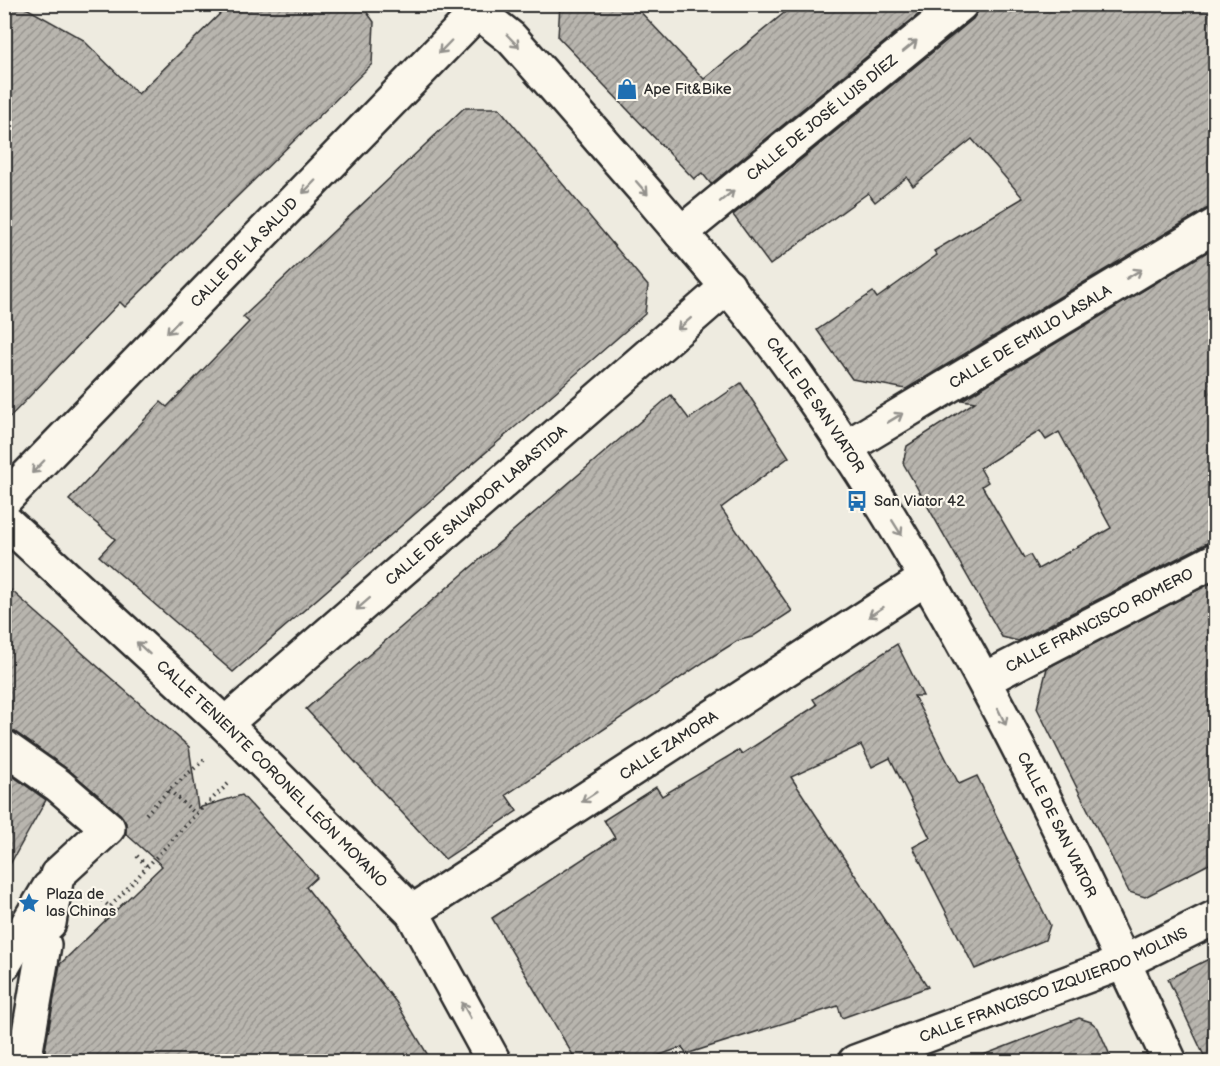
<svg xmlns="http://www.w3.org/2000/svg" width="1220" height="1066" viewBox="0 0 1220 1066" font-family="'Balsamiq Sans',sans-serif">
	<defs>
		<pattern id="building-hatch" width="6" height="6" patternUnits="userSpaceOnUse" patternTransform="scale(1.5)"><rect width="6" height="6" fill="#b8b5ae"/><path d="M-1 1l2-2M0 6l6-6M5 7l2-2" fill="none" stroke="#96938e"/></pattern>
	</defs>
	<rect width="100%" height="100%" fill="#eeebe0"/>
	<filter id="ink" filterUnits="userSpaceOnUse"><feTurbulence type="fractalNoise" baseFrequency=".0167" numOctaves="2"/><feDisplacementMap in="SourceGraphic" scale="12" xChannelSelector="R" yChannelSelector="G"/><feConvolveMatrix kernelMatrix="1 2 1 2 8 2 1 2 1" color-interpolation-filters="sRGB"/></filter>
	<g filter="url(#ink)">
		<g fill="url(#building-hatch)" stroke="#2b2b2b" stroke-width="1.5" fill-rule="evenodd">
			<polygon points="4,4 19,4 82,39 138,94 230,4 361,4 374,22 372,64 125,307 120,302 4,423"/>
			<polygon points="560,4 633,4 704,79 795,4 931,4 711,184 702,173 694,179 558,37"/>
			<polygon points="979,4 1215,4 1215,206 1206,209 906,389 852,379 817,330 873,292 877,298 937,255 934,251 1023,198 972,139 913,186 907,177 875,202 868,193 770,265 733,215 973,19 978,11"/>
			<polygon points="464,108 499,108 648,286 645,314 233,672 99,556 115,539 69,500 161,402 167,407 249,322 243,317"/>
			<path d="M1215,247V541L1207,543L1018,641L1002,637L903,463L907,446L975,402L962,400ZM1040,431L1046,440L1059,432L1111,528L1038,569L1030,555L1024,558L982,486L988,482L980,468Z"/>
			<polygon points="741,383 789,457 721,508 792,611 752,637 737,641 710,658 506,795 517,811 445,859 306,709 671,395 689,419"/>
			<polygon points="1215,581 1215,861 1145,897 1129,892 1037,708 1047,668"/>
			<polygon points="4,584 189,747 198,808 242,795 317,877 306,887 396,1002 432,1062 43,1062 60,964 162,866 126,834 126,823 120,814 69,770 15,732 4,728"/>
			<polygon points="897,644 923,696 914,696 959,784 977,776 1050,925 1045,940 975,969 913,847 930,838 890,758 872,767 861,745 791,777 928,987 842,1018 838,1006 686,1054 682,1047 641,1062 577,1062 492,918 615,838 604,820 656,787 662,796 739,750 742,754 817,705 813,699"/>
			<polygon points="4,770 46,800 4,875"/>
			<polygon points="1215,956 1215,1062 1207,1062 1168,979"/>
			<polygon points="1079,1018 1091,1022 1098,1028 1113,1062 973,1062 973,1059"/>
		</g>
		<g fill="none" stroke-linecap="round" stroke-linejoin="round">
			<defs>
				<g id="minor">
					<path id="s1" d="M468,4L511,38C559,91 605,146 653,200C702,258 753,314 797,376C948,589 1061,826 1170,1062"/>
					<path id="s2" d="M681,233L961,4"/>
					<path id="s3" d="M845,448L1216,225"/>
					<path id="s4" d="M4,500L485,4"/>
					<path id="s5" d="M4,520L225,724L412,912L494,1062"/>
					<path id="s6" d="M984,680L1216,560"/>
					<path id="s7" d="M225,724L728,286"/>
					<polyline points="4,747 58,785 108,828 57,875 49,923"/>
					<path id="s8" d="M412,912L925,579"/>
					<polyline points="4,964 49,888"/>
					<polyline points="24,1062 44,945"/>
					<path id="s9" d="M855,1062L1124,962L1216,917"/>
				</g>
			</defs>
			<use href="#minor" stroke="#2b2b2b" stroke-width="38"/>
			<g stroke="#2b2b2b" stroke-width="4" stroke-dasharray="1.5 4.5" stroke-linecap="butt">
				<polyline points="169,790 196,814"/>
				<polyline points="146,814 169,790 204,760"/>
				<polyline points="137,856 147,866"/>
				<polyline points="97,896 110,907 196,814 228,784"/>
			</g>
			<use href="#minor" stroke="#fbf7ec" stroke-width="33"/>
		</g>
		<defs><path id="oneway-shaft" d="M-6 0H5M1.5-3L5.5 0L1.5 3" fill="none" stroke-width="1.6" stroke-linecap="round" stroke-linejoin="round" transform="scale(1.5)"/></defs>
		<g stroke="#93918c">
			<use href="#oneway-shaft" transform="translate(513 41) rotate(46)"/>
			<use href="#oneway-shaft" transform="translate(910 46) rotate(-39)"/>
			<use href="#oneway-shaft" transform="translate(445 47) rotate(134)"/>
			<use href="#oneway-shaft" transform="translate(309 187) rotate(134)"/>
			<use href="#oneway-shaft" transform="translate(642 188) rotate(49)"/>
			<use href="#oneway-shaft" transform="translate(727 196) rotate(-39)"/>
			<use href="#oneway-shaft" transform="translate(1134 274) rotate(-31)"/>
			<use href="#oneway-shaft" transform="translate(684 324) rotate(139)"/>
			<use href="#oneway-shaft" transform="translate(173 327) rotate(134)"/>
			<use href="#oneway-shaft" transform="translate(895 418) rotate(-31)"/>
			<use href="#oneway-shaft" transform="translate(38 467) rotate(134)"/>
			<use href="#oneway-shaft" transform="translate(897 528) rotate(58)"/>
			<use href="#oneway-shaft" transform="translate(363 604) rotate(139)"/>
			<use href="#oneway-shaft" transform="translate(876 612) rotate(147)"/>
			<use href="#oneway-shaft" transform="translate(143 648) rotate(-137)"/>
			<use href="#oneway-shaft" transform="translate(1002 717) rotate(64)"/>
			<use href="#oneway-shaft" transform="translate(589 797) rotate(147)"/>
			<use href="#oneway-shaft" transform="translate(466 1010) rotate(-119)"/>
		</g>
	</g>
	<defs>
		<symbol id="shop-bare" viewBox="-9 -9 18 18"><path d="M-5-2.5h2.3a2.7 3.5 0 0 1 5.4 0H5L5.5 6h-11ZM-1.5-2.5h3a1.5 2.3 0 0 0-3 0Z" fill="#1f6fb2" stroke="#fbf7ec" stroke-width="2.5" paint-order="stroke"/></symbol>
		<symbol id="bus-bare" viewBox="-9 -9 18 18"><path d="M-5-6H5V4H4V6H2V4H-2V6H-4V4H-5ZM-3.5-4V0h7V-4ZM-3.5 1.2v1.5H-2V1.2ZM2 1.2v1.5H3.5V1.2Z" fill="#1f6fb2" stroke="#fbf7ec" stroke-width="2.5" paint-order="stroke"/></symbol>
		<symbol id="sight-bare" viewBox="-9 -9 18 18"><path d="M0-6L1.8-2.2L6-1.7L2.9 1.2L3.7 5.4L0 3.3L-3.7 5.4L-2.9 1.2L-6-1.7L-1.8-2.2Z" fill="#1f6fb2" stroke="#fbf7ec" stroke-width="2.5" paint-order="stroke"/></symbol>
	</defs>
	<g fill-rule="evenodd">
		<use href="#shop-bare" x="612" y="74" width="30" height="30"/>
		<use href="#bus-bare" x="842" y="486" width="30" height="30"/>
		<use href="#sight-bare" x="14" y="888" width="30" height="30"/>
	</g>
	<g text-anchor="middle" stroke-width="4.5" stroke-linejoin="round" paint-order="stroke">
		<g font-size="15" fill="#2b2b2b" stroke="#fbf7ec" text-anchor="start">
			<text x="644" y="94">Ape Fit&amp;Bike</text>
			<text x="874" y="506">San Viator 42</text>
			<text x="46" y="899">Plaza de<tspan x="46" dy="17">las Chinas</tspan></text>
		</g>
		<g font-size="15" fill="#2b2b2b" stroke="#fbf7ec">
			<text dy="5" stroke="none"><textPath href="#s2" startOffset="182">CALLE DE JOSÉ LUIS DÍEZ</textPath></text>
			<text dy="5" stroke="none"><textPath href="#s4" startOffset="345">CALLE DE LA SALUD</textPath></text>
			<text dy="5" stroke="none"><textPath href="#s3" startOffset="216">CALLE DE EMILIO LASALA</textPath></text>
			<text dy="5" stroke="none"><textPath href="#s1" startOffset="532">CALLE DE SAN VIATOR</textPath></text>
			<text dy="5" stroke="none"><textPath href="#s7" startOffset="333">CALLE DE SALVADOR LABASTIDA</textPath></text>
			<text dy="5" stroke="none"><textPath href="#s6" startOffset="130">CALLE FRANCISCO ROMERO</textPath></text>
			<text dy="5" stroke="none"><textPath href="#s8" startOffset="306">CALLE ZAMORA</textPath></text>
			<text dy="5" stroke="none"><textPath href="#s5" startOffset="369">CALLE TENIENTE CORONEL LEÓN MOYANO</textPath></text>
			<text dy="5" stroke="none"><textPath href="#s1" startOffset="1017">CALLE DE SAN VIATOR</textPath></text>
			<text dy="5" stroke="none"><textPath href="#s9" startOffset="213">CALLE FRANCISCO IZQUIERDO MOLINS</textPath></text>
		</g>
	</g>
	<rect width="1220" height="1066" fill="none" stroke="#fbf7ec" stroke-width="24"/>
	<rect x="12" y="12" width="1196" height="1042" fill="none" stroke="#2b2b2b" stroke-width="2" filter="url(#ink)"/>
</svg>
